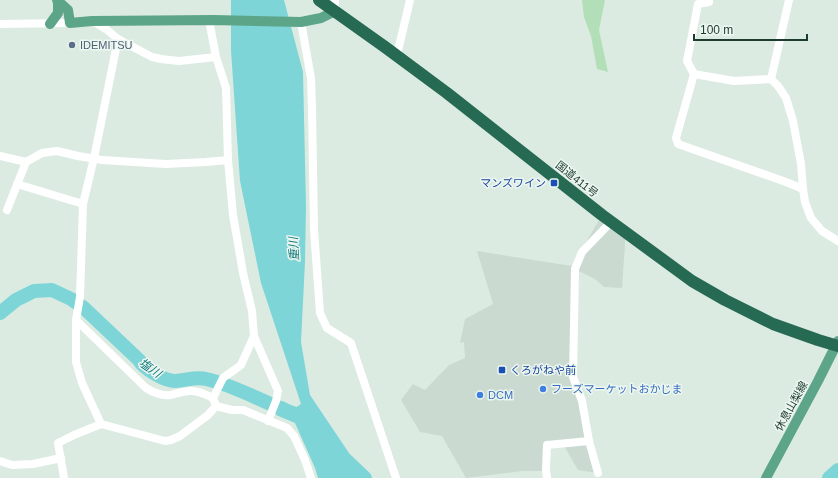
<svg xmlns="http://www.w3.org/2000/svg" width="838" height="478" viewBox="0 0 838 478" font-family="Helvetica,'Noto Sans JP',sans-serif">
	<rect width="100%" height="100%" fill="#dcebe2"/>
	<polygon fill="#cadad1" points="602,215 625,232 625,244 622,288 604,287 595,279 575,269 573,377 598,473 578,470 563,444 547,446 544,471 523,471 466,478 442,436 420,432 401,400 413,384 425,390 449,365 465,358 464,342 460,343 465,319 493,304 477,251 572,266"/>
	<polygon fill="#b2dfb8" points="582,0 605,0 599,30 608,72 597,69 591,36 584,17"/>
	<polygon fill="#7dd5d7" points="231,0 284,0 303,72 306,206 305,262 301,342 310,395 351,456 362,478 318,478 315,468 295,423 276,415 283,401 295,408 301,404 261,283 240,181 231,51"/>
	<g fill="none" stroke-linecap="round" stroke-linejoin="round">
		<g stroke="#7dd5d7" stroke-width="14">
			<path d="M0,313L16,300L34,291L52,290L71,299L84,308L139,360C144,369 165,381 175,381C186,381 195,376 206,379C238,386 267,405 298,415"/>
			<polyline points="346,460 365,478"/>
			<polyline points="829,478 838,470"/>
		</g>
		<g stroke="#fff" stroke-width="8">
			<polyline points="335,0 335,11"/>
			<polyline points="709,0 709,2 698,4 687,61 694,74 676,138 678,144 786,182 803,189"/>
			<polyline points="209,20 216,57"/>
			<polyline points="301,22 311,78 312,109 314,230 320,313 327,328 351,343 396,478"/>
			<polyline points="0,24 70,23"/>
			<polyline points="397,55 410,0"/>
			<polyline points="694,74 734,81 771,79 778,86 786,98 793,121 801,164 803,189 805,202 811,218 822,231 838,241"/>
			<polyline points="771,79 789,0"/>
			<polyline points="0,156 26,162"/>
			<polyline points="17,184 83,204"/>
			<polyline points="7,210 26,162 42,153 57,151 78,156 102,160 166,164 206,162 228,160"/>
			<path d="M76,320L146,388C154,393 161,396 170,395C178,394 184,390 192,391C199,391 207,395 213,398"/>
			<polyline points="254,336 278,391 276,401 268,421"/>
			<polyline points="216,406 232,410 243,410 287,428 294,436 305,460 311,478"/>
			<polyline points="101,424 82,383 76,362 76,320 80,297 83,204 94,158 118,39"/>
			<polyline points="0,461 12,465 33,464 61,458"/>
			<polyline points="598,473 589,441 582,401 573,377 575,269 582,252 611,222"/>
			<polyline points="64,478 58,443 74,435 101,424 165,441 171,440 180,436 208,415 216,406 213,398 223,378 241,365 254,336 252,311 243,273 233,215 228,160 226,88 216,57 179,61 161,59 152,57 118,39 106,29 93,21"/>
			<polyline points="547,478 546,469 547,445 589,441"/>
		</g>
		<g stroke="#5ca588" stroke-width="10">
			<polyline points="57,0 68,10 70,23 92,21 214,20 301,22 321,18 335,11"/>
			<polyline points="50,24 58,13 58,0"/>
			<polyline points="766,478 818,381 838,341"/>
		</g>
		<polyline stroke="#266a53" stroke-width="12" points="319,0 385,47 447,93 602,215 692,281 725,300 773,324 818,340 838,346"/>
	</g>
	<circle fill="#5c6f8a" stroke="#edf7f1" stroke-width="1.5" cx="72" cy="45" r="4"/>
	<g fill="#1a4fb4" stroke="#edf7f1" stroke-width="1.5">
		<rect x="550" y="179" width="8" height="8" rx="2"/>
		<rect x="498" y="366" width="8" height="8" rx="2"/>
	</g>
	<g fill="#3f7fe0" stroke="#edf7f1" stroke-width="1.5">
		<circle cx="543" cy="389" r="4"/>
		<circle cx="480" cy="395" r="4"/>
	</g>
	<g text-anchor="middle" stroke-width="3" stroke-linejoin="round" paint-order="stroke">
		<g font-size="11" fill="#4e5e75" stroke="#edf7f1" text-anchor="start">
			<text x="80" y="49">IDEMITSU</text>
		</g>
		<g font-size="11" fill="#1d3b2f" stroke="#edf7f1">
			<text transform="translate(577 179) rotate(38)" y="4">国道411号</text>
			<text transform="translate(791 406) rotate(-61)" y="4">休息山梨線</text>
		</g>
		<g font-size="11" fill="#164399" stroke="#edf7f1" text-anchor="end">
			<text x="546" y="187">マンズワイン</text>
			<text x="510" y="374" text-anchor="start">くろがねや前</text>
		</g>
		<g font-size="11" fill="#366cbe" stroke="#edf7f1" text-anchor="start">
			<text x="551" y="393">フーズマーケットおかじま</text>
			<text x="488" y="399">DCM</text>
		</g>
		<g font-size="12" font-style="italic" fill="#11797c" stroke="#edf7f1">
			<text transform="translate(294 249) rotate(-94)" y="4">重川</text>
			<text transform="translate(150 368) rotate(35)" y="4">塩川</text>
		</g>
	</g>
	<path d="M694 34v6h113v-6" fill="none" stroke="#1d3b2f" stroke-width="2"/>
	<text x="700" y="34" font-size="12" fill="#1d3b2f" stroke="#edf7f1" stroke-width="3" paint-order="stroke">100 m</text>
</svg>
